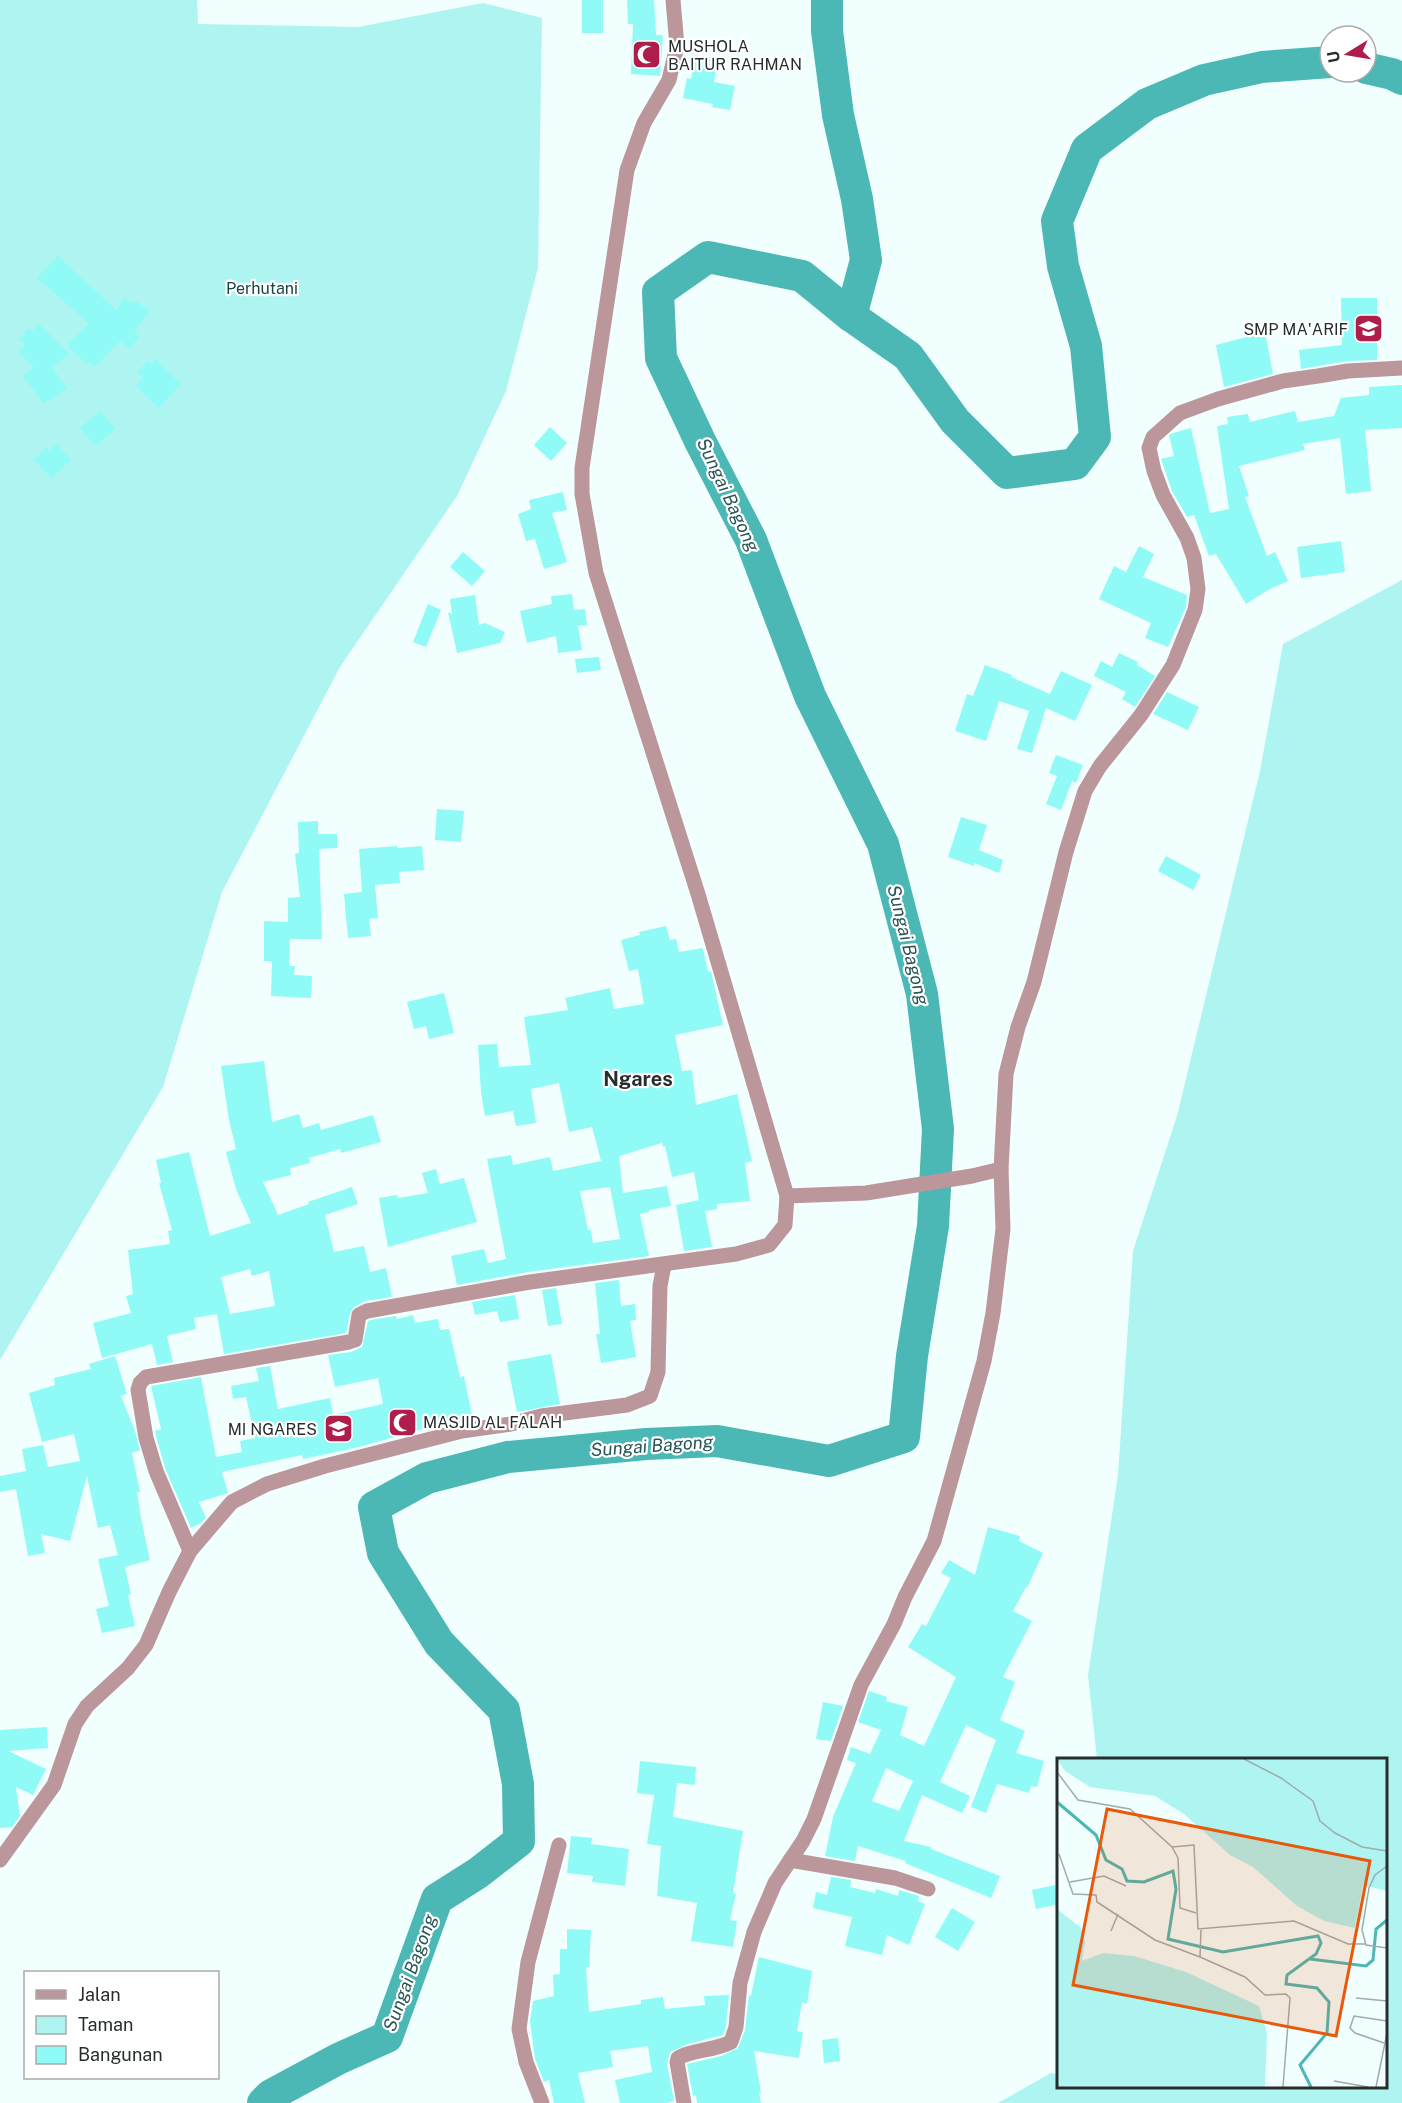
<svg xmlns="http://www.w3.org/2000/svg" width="1402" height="2103" viewBox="0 0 1402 2103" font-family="'Public Sans',sans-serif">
	<rect width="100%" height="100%" fill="#f1fffe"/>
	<g fill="#aef5f2">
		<polygon points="0,0 197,0 198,24 358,27 483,3 542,18 538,268 506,391 457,496 340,667 222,892 163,1087 0,1360"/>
		<polygon points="1402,580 1402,2103 998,2103 1051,2073 1058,2074 1058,2086 1133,2088 1141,2086 1386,2086 1386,1760 1097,1759 1088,1675 1118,1475 1133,1251 1177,1116 1260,771 1283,644"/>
	</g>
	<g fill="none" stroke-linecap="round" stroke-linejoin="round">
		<g stroke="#4bb8b6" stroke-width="32">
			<polyline points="827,0 827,31 838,115 857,199 866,260 851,316"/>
			<polyline points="1366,68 1392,74 1402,79"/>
			<polyline points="263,2103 271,2095 338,2059 387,2037 437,1899 478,1873 519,1841 518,1784 504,1710 439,1643 383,1553 374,1507 427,1478 508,1457 646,1444 717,1441 829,1461 904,1437 912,1356 933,1226 938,1129 922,994 883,844 810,696 751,540 700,441 661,358 658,292 708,257 802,276 851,316 908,356 955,421 1007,473 1075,464 1095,437 1086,346 1063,266 1057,221 1087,149 1147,104 1204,80 1262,67 1330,62"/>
		</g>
	</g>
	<g fill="#90faf7" fill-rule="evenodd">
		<rect x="582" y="0" width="21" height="33"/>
		<polygon points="627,0 654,0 656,35 663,35 660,76 631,74 633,24 628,24"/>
		<polygon points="695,55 718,59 714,82 735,86 730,110 712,107 713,104 683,98 687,78 691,79"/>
		<polygon points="58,256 116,310 124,298 131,303 134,300 150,311 134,332 139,336 130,349 120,341 95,367 89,362 87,365 67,345 89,323 37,278"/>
		<polygon points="1341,298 1377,298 1377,360 1347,361 1301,369 1299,350 1342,345"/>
		<polygon points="39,324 70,354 52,367 67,388 44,404 23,376 34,368 18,352 25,345 19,339 29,328 32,331"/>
		<polygon points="1265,332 1273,374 1224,387 1216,345"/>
		<polygon points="155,359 181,384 159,408 136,386 143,378 137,372 148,361 151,364"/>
		<polygon points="1402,385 1402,428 1365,430 1371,491 1346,494 1340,438 1303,444 1305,450 1239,466 1249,496 1245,497 1267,556 1275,552 1288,581 1268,590 1246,604 1216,554 1209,556 1194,515 1187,517 1172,491 1161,459 1174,456 1169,435 1173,433 1191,428 1210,513 1229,509 1217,426 1228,424 1227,417 1248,414 1250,422 1295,411 1298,422 1334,416 1341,398 1369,395 1369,387"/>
		<polygon points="100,411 115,429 96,446 80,428"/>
		<polygon points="550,427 567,443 551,461 534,445"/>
		<polygon points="57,444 71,460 51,478 34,459 46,448 49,451"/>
		<polygon points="563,492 567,510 552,513 567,562 544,569 535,539 526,541 518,514 531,509 529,500"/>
		<polygon points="1341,541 1345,572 1301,578 1297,547"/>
		<polygon points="1139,546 1154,554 1143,577 1187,595 1186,607 1168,647 1145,638 1151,623 1099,599 1114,566 1126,572"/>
		<polygon points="463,552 485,571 472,586 450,567"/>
		<polygon points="572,594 574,610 585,609 587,625 578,626 582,650 558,653 556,636 527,643 520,611 552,604 551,596"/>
		<polygon points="475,595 479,625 485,623 505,632 500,643 457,653 448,612 452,614 450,599"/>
		<polygon points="428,604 441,610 426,647 413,642"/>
		<polygon points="1119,653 1138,662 1137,665 1155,676 1135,707 1122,699 1126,692 1094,676 1101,661 1112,667"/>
		<polygon points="599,657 601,670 577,673 575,659"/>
		<polygon points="985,665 1012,675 1011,677 1050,694 1061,671 1092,685 1075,721 1046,708 1032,753 1017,749 1029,711 999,701 986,741 955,731 967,694 973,696"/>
		<polygon points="1167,692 1199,707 1188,730 1153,714"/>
		<polygon points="1056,755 1083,765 1076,783 1072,781 1061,810 1046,804 1057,776 1049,773"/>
		<polygon points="437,809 464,811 461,842 435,840"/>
		<polygon points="961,817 987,825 979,850 1003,860 999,873 974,863 974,866 948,857"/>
		<polygon points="318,821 318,834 337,834 337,848 319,849 322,939 290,939 289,966 295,966 294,975 312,976 311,998 271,996 272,961 264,961 264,921 288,922 288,898 300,897 295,854 299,853 298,822"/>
		<polygon points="397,846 397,848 422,846 424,870 399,872 400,883 375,885 378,918 369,919 371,936 348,938 344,894 362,892 359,849"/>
		<polygon points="1166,856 1201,875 1193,890 1158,871"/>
		<path d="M666,926L670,940L676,939L679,952L703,948L708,972L711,971L723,1025L675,1035L682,1071L692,1070L696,1105L737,1094L752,1161L745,1163L750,1201L717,1204V1209L705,1211L712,1247L684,1251L676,1205L699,1200L694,1172L672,1177L665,1146L663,1147L662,1143L619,1156L623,1193L667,1186L671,1206L649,1210V1212L640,1214L649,1256L528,1272L457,1285L451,1256L484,1249L488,1263L506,1259L487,1159L511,1155L513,1165L550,1157L553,1171L601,1161L592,1127L569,1132L559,1083L531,1089L536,1123L516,1126L513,1111L485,1116L481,1092L478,1045L497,1044L499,1067L531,1065L524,1017L568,1010L565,998L610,988L614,1009L644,1004L638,969L629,971L621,940L640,935L639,932ZM610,1187L620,1239L593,1243L591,1230H588L580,1191Z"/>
		<polygon points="444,993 454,1033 429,1039 426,1026 414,1029 407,1002"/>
		<path d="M264,1061L272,1122L299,1114L303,1128L319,1123L321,1130L373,1115L381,1142L341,1153L340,1149L309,1158L310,1163L290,1168L291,1175L263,1182L278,1215L309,1204L308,1202L352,1187L358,1204L325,1215L334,1252L364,1246L370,1272L386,1268L392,1297L365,1301L354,1307L350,1313L346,1333L224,1354L217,1314L194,1318L196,1329L167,1336L173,1362L157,1365L152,1344L102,1358L93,1323L131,1313L126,1296L133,1294L128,1250L170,1244L168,1231L172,1230L159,1183H161L156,1160L189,1152L210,1236L251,1223L236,1189L226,1152L236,1149L229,1120L221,1066ZM250,1269L252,1276L269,1271L275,1306L230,1314L221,1277Z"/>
		<polygon points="436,1169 440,1184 464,1178 477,1222 388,1247 379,1198 397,1195 398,1198 428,1193 422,1173"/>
		<polygon points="619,1280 621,1306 635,1304 636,1320 630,1321 636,1357 601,1363 596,1334 600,1334 595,1283"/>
		<polygon points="556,1288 562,1324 548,1326 542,1290"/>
		<polygon points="515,1295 519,1319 500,1322 497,1311 475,1315 472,1302"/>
		<polygon points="413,1315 415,1323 438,1319 440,1330 449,1329 460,1377 464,1376 473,1420 419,1430 359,1447 303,1459 302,1455 222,1472 228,1493 199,1502 206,1518 201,1523 191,1528 165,1468 156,1436 155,1431 161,1429 151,1386 201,1377 216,1457 242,1452 240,1441 255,1438 246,1397 233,1399 231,1386 259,1381 256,1368 270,1366 278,1409 330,1398 333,1415 383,1404 378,1378 335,1387 328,1355 351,1352 362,1347 368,1321 370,1320 396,1316 397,1319"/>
		<polygon points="551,1354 560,1404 517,1412 507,1362"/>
		<polygon points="115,1356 127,1394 121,1396 135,1431 140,1450 132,1453 140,1492 137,1492 141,1518 150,1560 125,1567 131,1594 128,1595 135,1626 102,1633 96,1609 109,1606 98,1559 118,1555 110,1525 98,1528 87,1476 70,1541 41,1534 45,1553 28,1556 16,1489 0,1492 0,1476 26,1471 22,1449 43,1445 48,1467 80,1461 74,1434 42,1442 29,1393 55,1385 54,1378 91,1369 89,1364"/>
		<path d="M988,1527L1020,1536L1019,1541L1043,1553L1027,1588L1026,1587L1013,1611L1032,1621L1003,1677L1015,1682L1000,1720L1025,1731L1016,1753L1044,1761L1037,1787L1031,1786L1029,1793L997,1784L986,1813L971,1807L996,1740L966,1725L940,1782L970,1796L962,1813L922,1795L904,1841L931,1847V1849L1000,1876L991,1898L905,1863L906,1861L858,1846L855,1861L825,1856L833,1817L856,1763L847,1760L851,1747L870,1754L881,1730L858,1722L869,1691L887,1697L886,1701L908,1707L900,1735L924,1746L956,1677L908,1647L922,1624L926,1626L951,1578L941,1573L949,1560L975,1575ZM886,1768L913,1781L899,1811L872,1801Z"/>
		<polygon points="823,1702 843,1706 831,1741 816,1739"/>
		<polygon points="47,1727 48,1748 8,1751 46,1769 33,1795 16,1787 20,1816 12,1827 0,1828 0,1730"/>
		<polygon points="640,1761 696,1767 695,1785 677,1783 673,1817 743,1831 733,1893 736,1894 730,1920 737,1921 733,1947 691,1941 697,1903 657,1896 661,1846 647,1844 654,1795 637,1793"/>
		<polygon points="571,1836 592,1838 591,1844 629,1849 625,1886 592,1882 593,1876 567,1873"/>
		<polygon points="831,1877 851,1880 850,1887 875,1893 876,1889 898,1896 899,1890 919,1896 918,1901 925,1904 909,1945 887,1935 882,1955 845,1946 852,1917 813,1908 816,1892 827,1895"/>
		<polygon points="1055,1885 1059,1904 1036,1909 1032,1890"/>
		<polygon points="952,1908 975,1922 958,1951 935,1937"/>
		<polygon points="567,1929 591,1930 589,1967 586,1967 589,2012 641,2004 641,2000 663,1997 665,2009 705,2005 704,1996 729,1995 726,2025 723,2035 688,2044 670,2052 667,2064 674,2101 667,2103 620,2103 615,2080 652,2072 648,2046 610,2051 613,2067 578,2073 585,2103 554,2103 549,2080 544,2082 535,2059 530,2021 533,2001 554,1996 553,1975 560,1974 560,1949 567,1949"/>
		<polygon points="759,1957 812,1971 807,2004 802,2002 797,2031 803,2032 799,2058 754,2051 761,2093 759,2093 761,2103 697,2103 696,2095 693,2096 687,2064 721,2056 738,2048 745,2030 749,1995 751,1996"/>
		<polygon points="838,2038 840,2061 824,2063 822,2040"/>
	</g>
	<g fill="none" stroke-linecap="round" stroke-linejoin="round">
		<g stroke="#bb969b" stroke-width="15">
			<polyline points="787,1196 866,1193 972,1176 1001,1169 1006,1074 1018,1027 1034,982 1066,852 1085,791 1100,766 1141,715 1173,665 1195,610 1198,589 1194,558 1187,538 1163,495 1154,471 1149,448 1153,437 1180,413 1218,399 1283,381 1318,376 1348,371 1402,368"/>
			<polyline points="190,1551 156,1471 146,1438 138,1390 140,1383 146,1377 349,1342 355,1340 359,1315 367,1311 530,1282 736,1254 769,1245 785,1225 787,1196 698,894 596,573 582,494 582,468 627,170 644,123 669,80 677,46 673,0"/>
			<polyline points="0,1860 54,1785 75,1724 87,1706 128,1668 146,1645 169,1592 190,1551 232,1502 267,1484 325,1466 462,1431 511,1424 541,1416 627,1405 650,1396 658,1372 660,1286 664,1265"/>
			<polyline points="790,1860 895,1878 928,1889"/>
			<polyline points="542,2103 526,2062 519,2029 528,1962 559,1845"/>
			<path d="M684,2103L677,2062L678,2058C694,2049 714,2051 731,2042L736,2027L740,1983L754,1932L775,1883L803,1841L814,1819L861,1685L894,1624L905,1597L934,1541L984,1361L993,1313L1003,1229L1001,1169"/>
		</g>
	</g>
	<defs>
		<symbol id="mosque-square" viewBox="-11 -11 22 22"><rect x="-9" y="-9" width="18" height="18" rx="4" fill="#af1d4a" stroke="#fff"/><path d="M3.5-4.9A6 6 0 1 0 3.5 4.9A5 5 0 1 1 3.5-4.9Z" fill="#fff"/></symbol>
		<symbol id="school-square" viewBox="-11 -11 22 22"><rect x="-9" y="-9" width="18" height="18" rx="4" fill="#af1d4a" stroke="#fff"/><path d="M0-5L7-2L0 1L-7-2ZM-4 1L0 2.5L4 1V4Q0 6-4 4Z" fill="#fff"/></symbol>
	</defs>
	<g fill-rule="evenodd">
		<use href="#mosque-square" x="630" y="38" width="33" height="33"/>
		<use href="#school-square" x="1352" y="312" width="33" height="33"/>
		<use href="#mosque-square" x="386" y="1406" width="33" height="33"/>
		<use href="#school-square" x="322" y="1412" width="33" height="33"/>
	</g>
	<g text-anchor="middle" stroke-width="4.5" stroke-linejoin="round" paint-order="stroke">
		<g font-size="16" fill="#272d2d" stroke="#fff" text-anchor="start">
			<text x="668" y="52">MUSHOLA<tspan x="668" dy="18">BAITUR RAHMAN</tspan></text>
			<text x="1348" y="335" text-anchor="end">SMP MA'ARIF</text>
			<text x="423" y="1428">MASJID AL FALAH</text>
			<text x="317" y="1435" text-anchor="end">MI NGARES</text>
		</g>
		<g font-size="16" fill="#144544" stroke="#fff">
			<text x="262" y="294">Perhutani</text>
		</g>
		<g font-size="18" font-style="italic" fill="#265554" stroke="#fff">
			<text transform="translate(728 495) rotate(65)" y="6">Sungai Bagong</text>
			<text transform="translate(908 945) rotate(76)" y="6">Sungai Bagong</text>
			<text transform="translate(652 1446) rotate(-4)" y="6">Sungai Bagong</text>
			<text transform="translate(410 1973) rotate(-70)" y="6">Sungai Bagong</text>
		</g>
		<g font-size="20" font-weight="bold" fill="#272d2d" stroke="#fff">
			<text x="638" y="1086">Ngares</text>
		</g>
	</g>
	<g transform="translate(1057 1758)">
		<rect width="330" height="330" fill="#f1fffe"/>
		<path d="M0,1H330V133L306,127L298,170L267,163L240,148L196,109L173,97L127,56L98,38L33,29L8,13ZM0,151L24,170L28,184L25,203L46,195L77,198L129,214L202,248L210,275L208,329H0Z" fill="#aef5f2"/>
		<path fill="none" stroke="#4bb8b6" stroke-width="3" d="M0,44L39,77L49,102L65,111L70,123L87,124L116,113L119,131L111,181L166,194L261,178L264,185L259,196L230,217L229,226L260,230L272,244L270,275L243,307L254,329M253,201L309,208L316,202L319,171L330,162"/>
		<path fill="none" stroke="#a0abaa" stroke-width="1.5" d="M187,1L224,20L256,43L263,63L278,75L305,89L330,93M0,14L21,42L73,51L115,89L121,100L123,150L139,155M115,89L137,87L141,171L237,163L291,186H308M2,96L16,136L39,137L40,144L98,182L143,199M330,108L318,117L312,130L305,172L309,187L330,190M13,124L47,118L69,128M144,172L143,199L188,219L208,237L229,236L233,240L226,329M54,173L61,156M299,240L330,243M327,285L298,275L293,270L297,258L330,263M277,323L311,329M319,329L330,275"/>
		<path fill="#e8590c" fill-opacity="0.15" stroke="#e8590c" stroke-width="3" d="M50,51L313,103L279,278L16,227Z"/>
		<rect width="330" height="330" fill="none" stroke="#272d2d" stroke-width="3"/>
	</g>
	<rect x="24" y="1971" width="195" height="108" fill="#ffffff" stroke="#a9abab" stroke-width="1.5"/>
	<rect x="36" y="1990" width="30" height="9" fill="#bb969b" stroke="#a9abab" stroke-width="1.5"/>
	<text x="78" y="2001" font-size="18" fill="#272d2d">Jalan</text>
	<rect x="36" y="2016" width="30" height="18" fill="#aef5f2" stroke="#a9abab" stroke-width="1.5"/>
	<text x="78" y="2031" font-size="18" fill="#272d2d">Taman</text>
	<rect x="36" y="2046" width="30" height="18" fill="#90faf7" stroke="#a9abab" stroke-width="1.5"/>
	<text x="78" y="2061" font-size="18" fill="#272d2d">Bangunan</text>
	<g transform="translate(1348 54) rotate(259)"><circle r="28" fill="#ffffff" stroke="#a9abab" stroke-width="1.5"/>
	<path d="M0-4.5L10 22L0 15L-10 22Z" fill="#af1d4a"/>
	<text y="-9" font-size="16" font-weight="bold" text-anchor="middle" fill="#272d2d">U</text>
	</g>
</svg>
